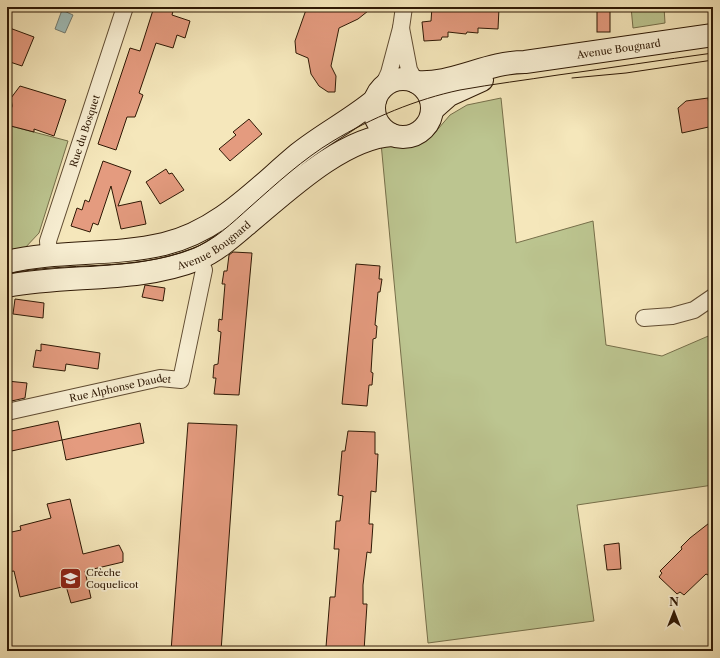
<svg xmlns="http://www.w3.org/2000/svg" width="720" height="658" viewBox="0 0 720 658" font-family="'Libre Caslon Text',serif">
	<rect width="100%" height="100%" fill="#f5e7bb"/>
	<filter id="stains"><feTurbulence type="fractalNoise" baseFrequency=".005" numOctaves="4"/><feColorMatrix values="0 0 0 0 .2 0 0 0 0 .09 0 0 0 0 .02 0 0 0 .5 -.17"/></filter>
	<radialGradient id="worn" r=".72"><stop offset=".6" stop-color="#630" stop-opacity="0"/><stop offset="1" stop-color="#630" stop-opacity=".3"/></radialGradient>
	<g fill="#bcc590" stroke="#766f4a">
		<polygon points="631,7 664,7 665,23 633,28"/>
		<polygon points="501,98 516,243 593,221 606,345 662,356 713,334 713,485 577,505 594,621 428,643 381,143 419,143 432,136 450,115 467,105"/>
		<polygon points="7,125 68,141 39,233 23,250 7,253"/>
	</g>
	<polygon fill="#a0beba" stroke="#737c72" points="62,10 73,15 65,33 55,29"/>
	<g fill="#e49b7f" stroke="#2f1905">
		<polygon points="154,7 174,7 172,15 190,21 185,38 177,35 173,48 156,43 139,93 143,95 135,117 127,117 116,150 98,144 130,48 140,51"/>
		<polygon points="307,7 373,7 358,19 339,28 331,66 336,76 335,92 328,92 319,86 311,74 308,58 296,53 295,41"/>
		<polygon points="432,7 499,8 498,29 478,28 478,33 467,32 466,34 448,32 448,37 442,37 441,40 424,41 422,22 431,21"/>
		<rect x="597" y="7" width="13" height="25"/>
		<polygon points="7,27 34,37 22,66 7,61"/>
		<polygon points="20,86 66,100 54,136 34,129 34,132 7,125 12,106 11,98"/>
		<polygon points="708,98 710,112 713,112 713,126 682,133 678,108 686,101"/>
		<polygon points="249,119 262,134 230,161 219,149 236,135 233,132"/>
		<polygon points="103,161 131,171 118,206 141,201 146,224 121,229 111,186 98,225 93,223 90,232 71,226 77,208 82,210 85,200 89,202"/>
		<polygon points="166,169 169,174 172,173 184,190 160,204 146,182"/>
		<polygon points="233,252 252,253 239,395 214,394 216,378 213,378 214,365 218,364 221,332 218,331 219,319 222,320 225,284 222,284 224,271 227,271 229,255"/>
		<polygon points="356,264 380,266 379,279 382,279 380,292 378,292 375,325 377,326 376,338 373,339 371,372 373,373 372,385 369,385 367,406 342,404"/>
		<polygon points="145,285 165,288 163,301 142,297"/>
		<polygon points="15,299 44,303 43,318 13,314"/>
		<polygon points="41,344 100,353 98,369 66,364 65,371 33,367 36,350 41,351"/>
		<polygon points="7,381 27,383 25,398 7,402"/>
		<polygon points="58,421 62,440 7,452 7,432"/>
		<polygon points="140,423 144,443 66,460 62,440"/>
		<polygon points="188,423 237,425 221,651 171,651"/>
		<polygon points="348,431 375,432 375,454 378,454 376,492 371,491 369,524 373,524 371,553 367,552 363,585 363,604 367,604 364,651 330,651 331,648 326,647 330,597 335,597 339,549 334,549 336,521 340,521 343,496 338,495 342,451 345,451"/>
		<polygon points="70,499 83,554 119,545 123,553 123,562 85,571 91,598 71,603 66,586 20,597 14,571 7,572 7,533 21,530 20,526 51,518 47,504"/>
		<polygon points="713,520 713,570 708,575 706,574 684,595 680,592 677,594 659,577 662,573 660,571 682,549 681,547 690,538"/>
		<polygon points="619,543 621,569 607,570 604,545"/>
	</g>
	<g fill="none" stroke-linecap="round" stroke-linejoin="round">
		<defs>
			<g id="street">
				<polyline points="401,28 404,7"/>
				<polyline points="382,88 389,73 401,28 409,70 416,82"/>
				<path id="s1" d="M49,256L48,241L125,7"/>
				<polyline points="644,318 672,316 694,310 713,297"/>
				<path id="s2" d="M7,412L160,378L181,380L204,270L199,258"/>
			</g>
			<g id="secondary">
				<circle cx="403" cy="108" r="29"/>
				<path id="s3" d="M416,82C452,85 486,62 525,62L713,35"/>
				<polyline points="432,110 449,95 482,80"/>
				<path d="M7,262C58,250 112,256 164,244C219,231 256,189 298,154C323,134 351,120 375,100"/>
				<path id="s4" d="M7,286C70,274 137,283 198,259C216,251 231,238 245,226C284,194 341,138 392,135"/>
			</g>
		</defs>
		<use href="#street" stroke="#604c32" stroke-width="18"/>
		<use href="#secondary" stroke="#2f1905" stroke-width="24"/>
		<use href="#street" stroke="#f8efd3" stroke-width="16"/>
		<use href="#secondary" stroke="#f8efd3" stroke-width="22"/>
		<g stroke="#2f1905" stroke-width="1">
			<polyline points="572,78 626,73 713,60"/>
			<path d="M7,274C68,261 132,272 191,249C214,241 232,223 250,207C276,184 303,159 333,141C371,118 417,99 460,90C493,84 526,80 558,75C610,68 661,60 713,53"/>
		</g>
	</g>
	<defs>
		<symbol id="school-square" viewBox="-11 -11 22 22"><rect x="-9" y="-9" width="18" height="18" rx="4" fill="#8f2418" stroke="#f8efd3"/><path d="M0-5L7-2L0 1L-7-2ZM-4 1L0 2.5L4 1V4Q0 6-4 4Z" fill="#fff"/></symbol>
	</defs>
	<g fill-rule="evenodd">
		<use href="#school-square" x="58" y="566" width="25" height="25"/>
	</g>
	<g text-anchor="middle" stroke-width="3.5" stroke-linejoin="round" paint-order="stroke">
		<g font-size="10" fill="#2f1905" stroke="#f8efd3">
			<text dy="4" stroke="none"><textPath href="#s3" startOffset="206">Avenue Bougnard</textPath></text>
			<text dy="4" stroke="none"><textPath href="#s1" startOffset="131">Rue du Bosquet</textPath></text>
			<text dy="4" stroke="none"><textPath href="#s4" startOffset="214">Avenue Bougnard</textPath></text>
			<text dy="4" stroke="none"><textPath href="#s2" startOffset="116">Rue Alphonse Daudet</textPath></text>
		</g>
		<g font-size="10" fill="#2f1905" stroke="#f8efd3" text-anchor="start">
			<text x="86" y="576">Crèche<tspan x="86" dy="12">Coquelicot</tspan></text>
		</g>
	</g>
	<rect width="720" height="658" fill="none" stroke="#f5e7bb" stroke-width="24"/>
	<rect x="8" y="8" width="704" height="642" fill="none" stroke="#2f1905" stroke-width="2"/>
	<rect x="12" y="12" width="696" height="634" fill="none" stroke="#2f1905"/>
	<g transform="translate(674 612)" stroke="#f8efd3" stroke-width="3" paint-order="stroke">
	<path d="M0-3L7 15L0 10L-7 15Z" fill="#2f1905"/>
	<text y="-6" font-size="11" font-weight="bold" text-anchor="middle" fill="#2f1905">N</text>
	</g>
	<rect width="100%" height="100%" filter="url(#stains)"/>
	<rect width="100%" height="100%" fill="url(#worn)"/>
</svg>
